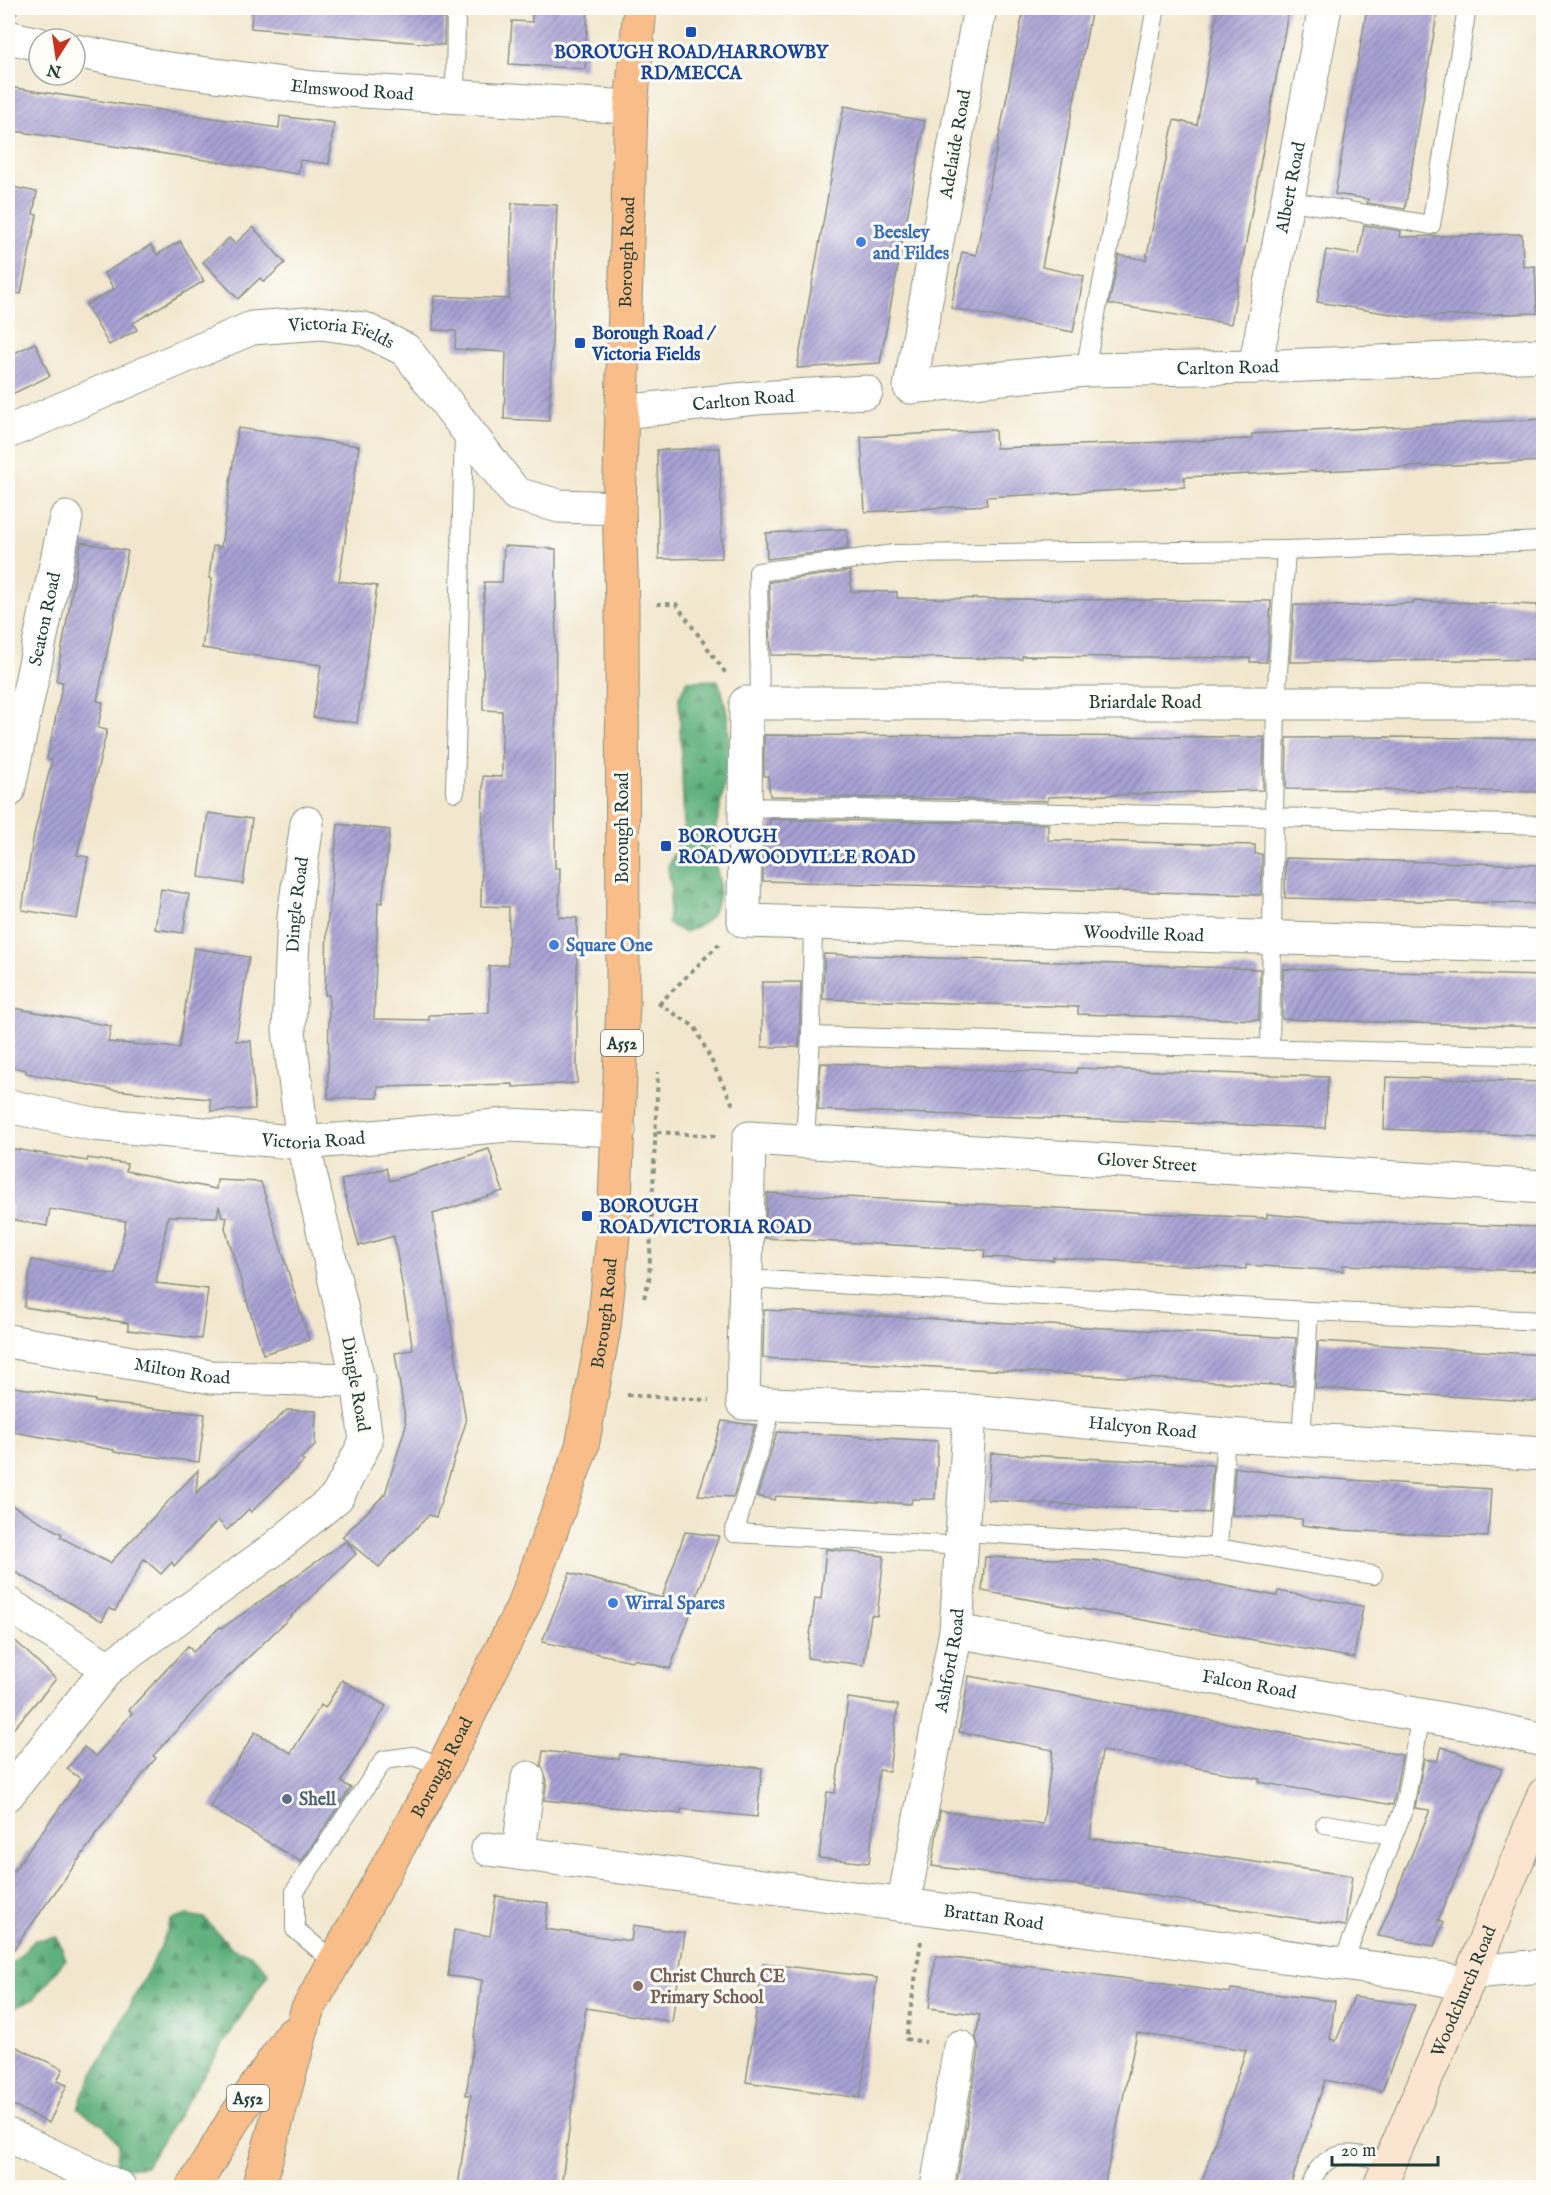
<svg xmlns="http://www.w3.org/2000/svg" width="1551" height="2195" viewBox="0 0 1551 2195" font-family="'IM FELL English',serif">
	<defs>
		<pattern id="forest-firs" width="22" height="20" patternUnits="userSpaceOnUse" patternTransform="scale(1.5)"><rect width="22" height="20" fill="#5eb07c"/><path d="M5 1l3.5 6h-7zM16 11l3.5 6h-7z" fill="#4d9066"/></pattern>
		<pattern id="building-hatch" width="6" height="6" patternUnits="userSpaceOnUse" patternTransform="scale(1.5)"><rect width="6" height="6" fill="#a9a1d4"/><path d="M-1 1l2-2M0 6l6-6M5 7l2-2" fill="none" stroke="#8984ad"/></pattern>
	</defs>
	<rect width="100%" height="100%" fill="#fdfcf7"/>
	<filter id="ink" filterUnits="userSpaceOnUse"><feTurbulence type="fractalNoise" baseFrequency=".0167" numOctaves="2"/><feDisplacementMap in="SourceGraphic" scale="12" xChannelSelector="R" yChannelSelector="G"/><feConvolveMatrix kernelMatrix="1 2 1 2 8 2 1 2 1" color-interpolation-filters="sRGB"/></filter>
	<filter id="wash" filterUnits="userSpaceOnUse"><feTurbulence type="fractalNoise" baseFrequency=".008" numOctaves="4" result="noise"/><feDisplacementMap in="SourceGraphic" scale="24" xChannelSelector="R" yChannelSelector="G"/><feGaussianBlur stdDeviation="1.35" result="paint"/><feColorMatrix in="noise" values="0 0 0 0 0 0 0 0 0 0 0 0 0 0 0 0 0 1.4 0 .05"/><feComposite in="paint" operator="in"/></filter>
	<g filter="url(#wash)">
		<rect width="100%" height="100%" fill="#f2e7ce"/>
		<g fill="url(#forest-firs)" stroke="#3e7658" stroke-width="1.5">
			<path d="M718,680C736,729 728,759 720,810C717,822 712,838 713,850C716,874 726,887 713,912C708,923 694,928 684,932L668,924L671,887L668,867L684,827L679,697L687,681Z"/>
			<polygon points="188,1915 204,1918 233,1949 250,1954 269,1972 146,2166 127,2168 116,2165 119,2144 105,2127 78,2109 83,2093 160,1948 171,1920"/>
			<polygon points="57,1937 66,1959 34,1999 8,2011 8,1966 11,1965 35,1940"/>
		</g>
		<g id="blocks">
			<g fill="url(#building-hatch)">
				<polygon points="252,8 445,8 444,45 251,28"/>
				<polygon points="532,8 588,8 585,69 509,64 512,21 532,22"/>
				<polygon points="1024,8 1092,8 1042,267 1084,276 1073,332 951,308 962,252 976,255"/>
				<polygon points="1218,8 1289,8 1231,324 1109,304 1119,255 1146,260 1174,120 1197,125"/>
				<polygon points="1367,8 1438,8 1405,209 1367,203 1368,199 1335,194"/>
				<polygon points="8,87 279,128 280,116 334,123 329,164 300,160 298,174 8,130"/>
				<polygon points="844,106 925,121 880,363 797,368"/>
				<polygon points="8,186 37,192 33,214 37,215 21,294 8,292"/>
				<polygon points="512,203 557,205 549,421 504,419 506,352 455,349 456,331 433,330 434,296 509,299"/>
				<polygon points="1364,225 1401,231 1400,237 1522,234 1523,267 1535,266 1537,313 1409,317 1317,302 1326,250 1359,255"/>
				<polygon points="253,227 285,263 264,282 260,278 238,299 203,262 229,238 235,244"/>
				<polygon points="180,241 204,281 133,323 137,330 109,345 86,305 114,289 104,273 151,245 157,255"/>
				<polygon points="35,343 50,376 8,396 8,356"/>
				<polygon points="1544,419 1544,461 1184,477 1185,487 986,497 987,505 865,512 861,437 995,430 996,448 1252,439 1252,434"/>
				<polygon points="238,428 359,446 339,581 377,586 357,723 313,717 321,665 202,648 212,579 209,578 213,546 221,547"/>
				<polygon points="720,448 722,558 659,559 657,450"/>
				<polygon points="847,529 848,549 767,559 766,533"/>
				<polygon points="81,542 128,551 97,701 103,702 98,728 107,730 77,855 88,857 77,919 22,910 34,834 52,760 47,759 63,682 56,681"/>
				<polygon points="504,546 556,549 555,868 560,868 559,917 577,918 577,1083 513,1087 513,1084 378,1087 378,1098 328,1098 329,995 325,995 327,926 338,824 390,830 382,903 378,902 374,1019 429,1020 429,1015 489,1013 489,966 508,965 509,907 481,906 483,776 502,777 502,711 483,710 484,582 502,582"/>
				<polygon points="850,571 851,591 897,592 897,598 1271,601 1267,662 1250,662 1250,658 1022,656 1022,659 771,655 769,582"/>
				<polygon points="1413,601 1537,605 1537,619 1544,619 1544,659 1290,662 1294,605 1354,606 1413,603"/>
				<polygon points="764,735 1264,737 1263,790 1048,797 1048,801 770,796 768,776 764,776"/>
				<polygon points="1388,737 1544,739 1544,792 1286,789 1287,738"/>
				<polygon points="208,813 252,819 243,884 199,877"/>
				<polygon points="770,819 1048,824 1048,840 1255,845 1255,854 1262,854 1261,895 763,881 764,840 770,840"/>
				<polygon points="1285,858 1544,865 1544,904 1285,898"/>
				<polygon points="161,889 189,894 183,933 155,929"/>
				<polygon points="194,948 249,957 236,1041 251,1041 255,1109 211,1111 210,1099 114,1090 26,1073 26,1070 8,1066 8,1007 111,1026 108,1042 179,1048"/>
				<polygon points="824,954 1260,969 1259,1020 1078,1014 1078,1007 823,999"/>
				<polygon points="1283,969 1544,976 1543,1027 1282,1019"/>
				<polygon points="762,982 801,982 799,1047 762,1047"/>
				<polygon points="821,1063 1076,1073 1077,1068 1328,1077 1325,1128 818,1110"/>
				<polygon points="1386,1077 1544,1082 1544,1136 1384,1129"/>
				<polygon points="8,1148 87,1161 88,1158 127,1164 126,1171 216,1189 217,1180 261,1182 309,1340 263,1354 225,1228 227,1217 222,1217 219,1206 217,1217 168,1216 156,1283 208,1289 201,1339 128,1330 128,1323 24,1307 32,1260 116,1275 126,1221 50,1209 47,1226 10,1219 12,1206 8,1205"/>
				<polygon points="489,1149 503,1191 433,1214 466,1422 436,1517 429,1515 379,1567 342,1537 385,1494 406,1425 395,1353 413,1350 394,1236 359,1246 341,1180 386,1168 390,1181"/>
				<polygon points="767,1193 1171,1214 1267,1218 1267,1214 1346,1221 1542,1227 1539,1271 1343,1265 1343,1271 1246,1265 1246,1269 1053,1257 1053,1260 984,1257 985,1250 765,1238"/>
				<polygon points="764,1310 1296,1338 1293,1386 763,1358"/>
				<polygon points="1318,1341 1544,1355 1544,1402 1315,1388"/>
				<polygon points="8,1386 95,1400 95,1402 205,1414 199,1462 114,1452 114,1450 8,1431"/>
				<polygon points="287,1410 316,1411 315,1446 301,1458 304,1461 251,1512 249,1509 227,1530 218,1520 174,1566 172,1562 161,1574 144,1559 115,1611 109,1608 102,1621 8,1568 8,1503 62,1534 60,1537 110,1563 198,1470 196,1493"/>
				<polygon points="722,1421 755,1425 734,1494 733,1497 698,1495"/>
				<polygon points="777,1432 938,1441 935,1499 912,1499 911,1504 776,1496 775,1500 757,1496"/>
				<polygon points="991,1453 1213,1465 1209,1513 988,1500"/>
				<polygon points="1235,1467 1288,1476 1491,1489 1488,1537 1341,1530 1302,1525 1302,1519 1232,1515"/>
				<polygon points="685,1532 719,1536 670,1669 633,1659 632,1661 542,1642 570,1573 662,1598"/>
				<polygon points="346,1541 356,1554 203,1701 153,1756 156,1758 94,1836 95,1837 8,1957 8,1878 81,1779 67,1769 84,1747 96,1756 132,1713 129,1710 188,1646 193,1652 220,1627 222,1628"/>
				<polygon points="826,1549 884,1556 877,1616 871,1615 864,1665 807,1658 815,1598 821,1599"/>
				<polygon points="985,1557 1094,1560 1277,1596 1278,1591 1363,1606 1354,1658 982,1591"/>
				<polygon points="8,1634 56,1679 8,1735"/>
				<polygon points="969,1676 1402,1755 1393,1805 1259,1782 1260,1779 1102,1751 1090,1838 1352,1876 1345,1926 1115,1890 932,1866 940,1811 1043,1824 1053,1750 959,1732"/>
				<polygon points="342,1680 386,1706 341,1782 351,1788 301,1862 210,1807 255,1732 291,1753 321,1705 325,1708"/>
				<polygon points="848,1698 898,1705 889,1771 879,1770 869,1863 819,1858 827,1792 835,1793"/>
				<polygon points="1442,1747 1502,1769 1438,1920 1443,1923 1434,1946 1378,1936 1430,1810 1415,1808 1424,1759 1437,1761"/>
				<polygon points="543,1751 619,1759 620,1754 762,1768 757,1817 681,1809 681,1814 544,1800 547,1780 541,1765"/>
				<polygon points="496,1896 548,1903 545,1929 631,1941 633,1925 685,1933 672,2022 586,2008 561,2187 458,2187 471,2095 466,2095 482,1980 448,1976 454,1930 490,1936"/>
				<polygon points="936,1956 1026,1967 1026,1965 1230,1993 1231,1989 1335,2001 1330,2039 1336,2041 1354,1997 1415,2005 1382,2091 1325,2080 1290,2187 1200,2187 1246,2050 1137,2033 1104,2187 956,2187 979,2050 976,2038 980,2015 929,2008"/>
				<polygon points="763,1963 877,1978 860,2098 746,2082"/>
				<polygon points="8,2043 63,2069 57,2081 67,2085 49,2123 8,2103"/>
			</g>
		</g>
	</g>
	<g filter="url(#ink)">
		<use href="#blocks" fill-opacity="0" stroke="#889281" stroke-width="1.5"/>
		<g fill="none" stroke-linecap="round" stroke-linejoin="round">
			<defs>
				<g id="lane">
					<polyline points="8,10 8,8"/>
					<polyline points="455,98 456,8"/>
					<polyline points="1286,200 1431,225 1467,8"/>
					<polyline points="1085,370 1156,8"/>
					<polyline points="1286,550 1544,541"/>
					<polyline points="760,703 758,572 894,554 1286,550 1276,702 1274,817 1544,825"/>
					<polyline points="455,792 464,430"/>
					<polyline points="745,807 1274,817 1270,1047"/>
					<polyline points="811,1036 813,923"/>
					<polyline points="805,1141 811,1036 1544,1056"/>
					<polyline points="746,1279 1309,1311 1544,1321"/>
					<polyline points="773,1405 734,1533 963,1546"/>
					<polyline points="1301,1440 1309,1311"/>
					<polyline points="965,1532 1218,1548 1373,1575"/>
					<polyline points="1218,1548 1226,1435"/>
					<polyline points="1325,1824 1393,1835"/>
					<polyline points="334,1962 295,1929 295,1891 384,1760 413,1756 443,1767"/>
					<polyline points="1342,1965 1404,1808 1421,1715"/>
					<path d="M1308,2188C1326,2144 1352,2153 1390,2162"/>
				</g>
				<g id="street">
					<path id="s1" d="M980,8L910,387L1085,370L1255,367L1544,355"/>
					<polyline points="8,37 39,44"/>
					<path id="s2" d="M75,51L162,68L313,88L631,107"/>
					<path id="s3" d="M1255,367L1325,8"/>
					<path id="s4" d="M621,412L756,398L866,392"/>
					<path id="s5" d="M8,432L252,328L321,323L364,329L406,350L516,494L559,506L619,508"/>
					<path id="s6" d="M1544,703H746L744,921L1544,946"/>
					<path id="s7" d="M8,791L66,518"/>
					<path id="s8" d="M8,1106L93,1124L303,1143L508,1125L619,1130"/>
					<path id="s9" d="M1544,1187L749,1138L743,1403L970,1411L1226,1435L1544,1454"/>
					<path id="s10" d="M8,1341L211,1377L358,1380"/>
					<polyline points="8,1604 108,1668"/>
					<path id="s11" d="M956,1631L1481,1726L1544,1740"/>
					<path id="s12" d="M8,1794L108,1668L271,1551L337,1497L366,1441L358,1380L303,1143L289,1031L294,916L307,823"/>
					<path id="s13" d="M488,1849L1417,1974L1467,1984"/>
					<polyline points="519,1852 528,1778"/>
					<path id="s14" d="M903,1906L956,1631L970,1411"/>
					<polyline points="1472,1972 1544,1966"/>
					<polyline points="8,2135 120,2188"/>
					<polyline points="937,2188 960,2047"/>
				</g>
				<g id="secondary">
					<path id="s15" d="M1379,2188L1472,1972L1544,1794"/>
				</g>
				<g id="highway">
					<polyline points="193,2188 234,2119 291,2035"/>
					<path id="s16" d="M258,2188L307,2011L443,1767L525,1602L582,1446L604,1328L614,1225L623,1003L622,604L619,508L631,107L640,8"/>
				</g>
			</defs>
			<use href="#lane" stroke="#889281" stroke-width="20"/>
			<use href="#street" stroke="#889281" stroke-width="35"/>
			<use href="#secondary" stroke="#889281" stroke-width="35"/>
			<use href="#highway" stroke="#889281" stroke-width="35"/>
			<g stroke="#889281" stroke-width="4" stroke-dasharray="4.5 4.5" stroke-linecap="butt">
				<polyline points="657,604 676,604 727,675"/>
				<polyline points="658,1003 695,1027 734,1107"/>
				<polyline points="659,1004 719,944"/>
				<polyline points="657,1132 716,1136"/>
				<polyline points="644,1298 649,1280 658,1072"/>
				<polyline points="627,1395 709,1400"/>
				<polyline points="921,1941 906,2039 926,2042"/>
			</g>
			<use href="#lane" stroke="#fff" stroke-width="18"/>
			<use href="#street" stroke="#fff" stroke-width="33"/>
			<use href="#secondary" stroke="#fce5d0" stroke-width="33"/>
			<use href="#highway" stroke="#f8bd89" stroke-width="33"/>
		</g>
	</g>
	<g fill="#1a4fb4" stroke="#fdfcf7" stroke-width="2">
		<rect x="685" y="26" width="12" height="12" rx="3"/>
		<rect x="574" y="337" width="12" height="12" rx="3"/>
		<rect x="660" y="840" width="12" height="12" rx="3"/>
		<rect x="581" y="1210" width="12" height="12" rx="3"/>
	</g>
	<g fill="#3f7fe0" stroke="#fdfcf7" stroke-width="2">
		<circle cx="861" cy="242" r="6"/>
		<circle cx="554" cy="945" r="6"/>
		<circle cx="613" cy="1603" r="6"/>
	</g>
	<circle fill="#5c6f8a" stroke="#fdfcf7" stroke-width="2" cx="287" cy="1799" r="6"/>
	<circle fill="#8d6e63" stroke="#fdfcf7" stroke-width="2" cx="638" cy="1986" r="6"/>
	<g text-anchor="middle" stroke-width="6" stroke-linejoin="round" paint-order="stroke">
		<g fill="#fdfcf7" stroke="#62766e" stroke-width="1.5">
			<rect x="601" y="1030" width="42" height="26" rx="4.5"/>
			<rect x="227" y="2085" width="42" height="26" rx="4.5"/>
		</g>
		<g font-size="16" font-weight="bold" fill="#1f3d34">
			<text x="622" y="1049">A552</text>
			<text x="248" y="2104">A552</text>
		</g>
		<g font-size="18" font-weight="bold" fill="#164399" stroke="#fdfcf7" text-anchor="start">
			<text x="691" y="58" text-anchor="middle">BOROUGH ROAD/HARROWBY<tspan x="691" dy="21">RD/MECCA</tspan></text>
			<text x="592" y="339">Borough Road /<tspan x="592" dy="21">Victoria Fields</tspan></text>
			<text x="678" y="842">BOROUGH<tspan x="678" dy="21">ROAD/WOODVILLE ROAD</tspan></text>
			<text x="599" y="1212">BOROUGH<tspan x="599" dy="21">ROAD/VICTORIA ROAD</tspan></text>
		</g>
		<g font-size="18" fill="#1f3d34" stroke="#fdfcf7">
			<text dy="6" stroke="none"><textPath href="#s2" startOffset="280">Elmswood Road</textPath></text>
			<text transform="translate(955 144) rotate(-80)" y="6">Adelaide Road</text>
			<text dy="6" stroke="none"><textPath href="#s3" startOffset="183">Albert Road</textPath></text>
			<text dy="6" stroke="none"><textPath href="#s16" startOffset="2010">Borough Road</textPath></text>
			<text dy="6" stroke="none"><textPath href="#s5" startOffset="356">Victoria Fields</textPath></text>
			<text dy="6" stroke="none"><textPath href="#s1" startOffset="704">Carlton Road</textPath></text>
			<text dy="6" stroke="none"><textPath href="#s4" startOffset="123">Carlton Road</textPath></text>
			<text dy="6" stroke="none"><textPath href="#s7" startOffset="176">Seaton Road</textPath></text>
			<text x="1145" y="708">Briardale Road</text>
			<text transform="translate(622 828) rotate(-90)" y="6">Borough Road</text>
			<text dy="6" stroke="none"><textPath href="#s12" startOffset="1054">Dingle Road</textPath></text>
			<text dy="6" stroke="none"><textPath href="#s6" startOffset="1416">Woodville Road</textPath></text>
			<text dy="6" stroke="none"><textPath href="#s8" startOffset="308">Victoria Road</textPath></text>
			<text transform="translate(1147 1162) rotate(4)" y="6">Glover Street</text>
			<text dy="6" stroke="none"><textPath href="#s16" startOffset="948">Borough Road</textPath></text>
			<text dy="6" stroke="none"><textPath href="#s10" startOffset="177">Milton Road</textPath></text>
			<text transform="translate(356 1384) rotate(80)" y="6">Dingle Road</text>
			<text dy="6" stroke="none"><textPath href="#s9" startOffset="1462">Halcyon Road</textPath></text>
			<text dy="6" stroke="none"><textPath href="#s14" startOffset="250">Ashford Road</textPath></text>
			<text dy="6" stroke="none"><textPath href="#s11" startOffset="298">Falcon Road</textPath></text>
			<text dy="6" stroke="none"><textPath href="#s16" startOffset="462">Borough Road</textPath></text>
			<text dy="6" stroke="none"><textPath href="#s13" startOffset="510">Brattan Road</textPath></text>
			<text dy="6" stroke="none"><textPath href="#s15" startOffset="214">Woodchurch Road</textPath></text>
		</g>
		<g font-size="18" font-weight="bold" fill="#366cbe" stroke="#fdfcf7" text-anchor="start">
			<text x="873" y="238">Beesley<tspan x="873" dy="21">and Fildes</tspan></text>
			<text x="566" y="951">Square One</text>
			<text x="625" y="1609">Wirral Spares</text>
		</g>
		<g font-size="18" font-weight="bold" fill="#4e5e75" stroke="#fdfcf7" text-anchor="start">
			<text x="299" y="1805">Shell</text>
		</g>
		<g font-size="18" font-weight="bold" fill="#785e54" stroke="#fdfcf7" text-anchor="start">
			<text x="650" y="1982">Christ Church CE<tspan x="650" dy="21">Primary School</tspan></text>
		</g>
	</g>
	<rect width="1551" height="2195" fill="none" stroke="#fdfcf7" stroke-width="30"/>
	<g transform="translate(57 57) rotate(192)"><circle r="28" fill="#fdfcf7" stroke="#a4b0a9" stroke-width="1.5"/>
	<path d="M0-4.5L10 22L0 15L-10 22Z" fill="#c8321e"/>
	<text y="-9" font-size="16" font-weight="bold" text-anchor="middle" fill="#1f3d34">N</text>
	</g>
	<path d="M1332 2156v9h106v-9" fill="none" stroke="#1f3d34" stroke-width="3"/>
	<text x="1341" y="2156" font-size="18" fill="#1f3d34" stroke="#fdfcf7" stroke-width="4.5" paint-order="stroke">20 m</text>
</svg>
